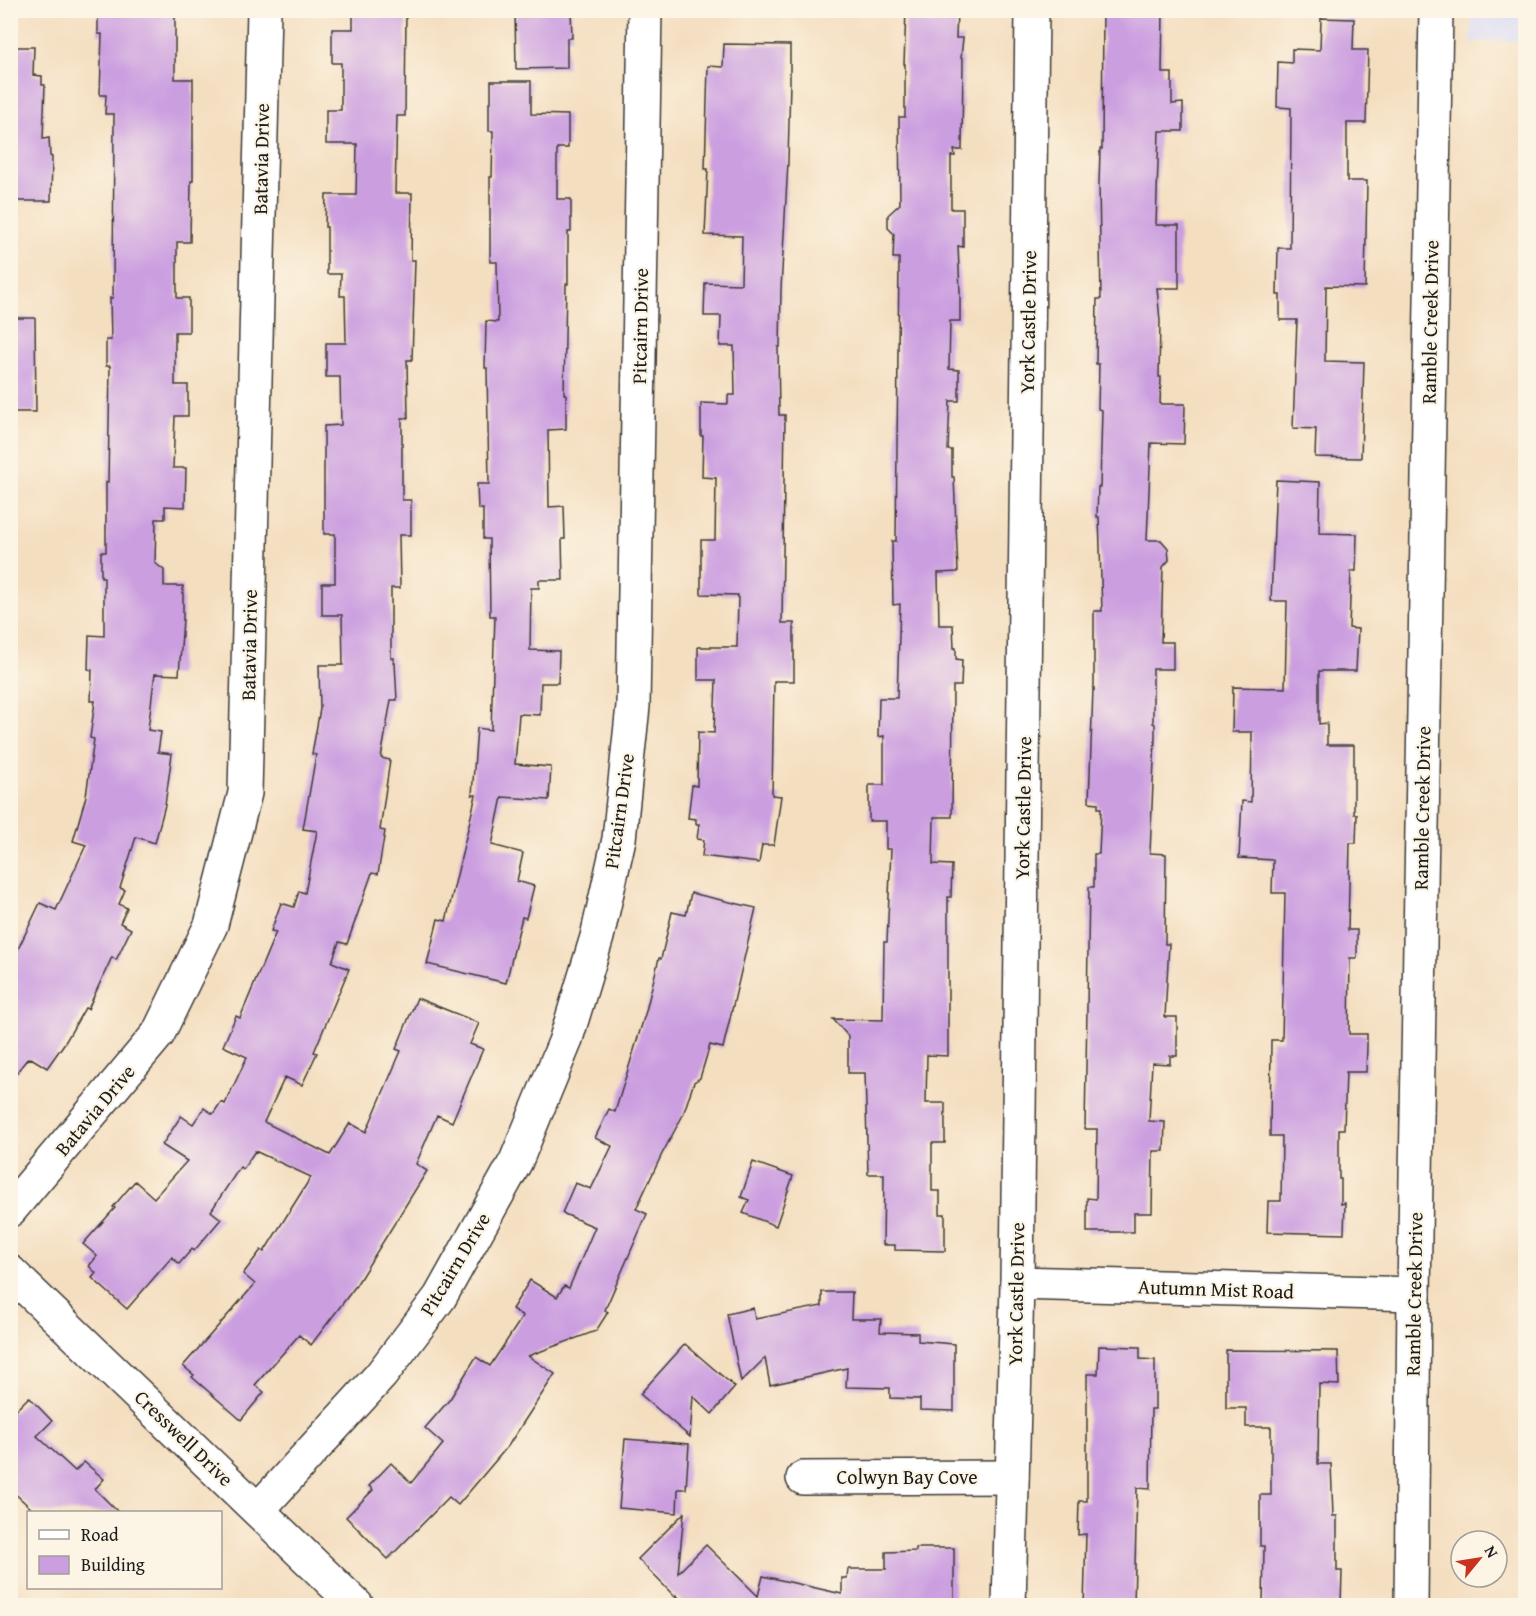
<svg xmlns="http://www.w3.org/2000/svg" width="1536" height="1616" viewBox="0 0 1536 1616" font-family="'Gentium Book Plus',serif">
	<rect width="100%" height="100%" fill="#fcf5e5"/>
	<filter id="ink" filterUnits="userSpaceOnUse"><feTurbulence type="fractalNoise" baseFrequency=".0167" numOctaves="2"/><feDisplacementMap in="SourceGraphic" scale="12" xChannelSelector="R" yChannelSelector="G"/><feConvolveMatrix kernelMatrix="1 2 1 2 8 2 1 2 1" color-interpolation-filters="sRGB"/></filter>
	<filter id="wash" filterUnits="userSpaceOnUse"><feTurbulence type="fractalNoise" baseFrequency=".008" numOctaves="4" result="noise"/><feDisplacementMap in="SourceGraphic" scale="24" xChannelSelector="R" yChannelSelector="G"/><feGaussianBlur stdDeviation="1.35" result="paint"/><feColorMatrix in="noise" values="0 0 0 0 0 0 0 0 0 0 0 0 0 0 0 0 0 1.4 0 .05"/><feComposite in="paint" operator="in"/></filter>
	<g filter="url(#wash)">
		<rect width="100%" height="100%" fill="#f4dec0"/>
		<polygon fill="#d4d8f9" points="1472,11 1525,11 1525,41 1471,42"/>
		<g id="blocks">
			<g fill="#cb9ee0">
				<polygon points="98,10 175,10 175,79 193,79 193,181 191,181 190,242 177,242 177,298 189,298 189,332 175,332 175,385 188,385 188,416 175,416 173,468 186,468 185,507 165,506 165,519 156,519 155,563 164,570 164,586 183,586 183,619 179,675 155,674 154,680 148,730 161,732 158,752 172,754 165,805 155,843 136,837 120,888 125,890 119,904 127,908 120,923 131,929 116,960 112,957 88,1009 85,1008 66,1041 47,1068 31,1058 30,1059 28,1058 10,1081 10,966 40,903 56,910 86,845 73,841 86,796 94,739 90,738 95,701 91,701 92,670 88,669 89,635 104,636 104,577 101,577 101,552 106,552 106,482 108,482 110,366 106,366 106,340 111,340 110,298 113,298 114,114 105,114 106,95 100,95 102,34 98,34"/>
				<polygon points="353,10 406,10 405,116 397,116 395,193 412,193 411,260 415,260 412,360 407,360 408,418 402,418 402,500 411,500 411,535 399,535 400,588 391,588 391,658 394,658 394,663 395,663 397,700 391,700 381,758 390,760 380,830 385,831 378,874 372,873 347,944 339,942 332,962 349,969 314,1052 317,1053 302,1085 285,1077 264,1122 330,1155 350,1123 366,1132 401,1051 396,1049 417,998 479,1023 470,1044 483,1049 452,1122 437,1115 416,1164 427,1171 355,1287 311,1345 299,1335 255,1385 264,1392 241,1420 192,1377 194,1375 183,1366 255,1284 243,1274 261,1250 264,1252 311,1177 255,1151 243,1169 240,1167 211,1211 221,1219 194,1251 192,1249 179,1264 172,1257 127,1309 92,1278 96,1273 89,1266 97,1256 83,1244 115,1208 113,1207 135,1181 154,1198 187,1161 162,1145 181,1116 193,1124 204,1108 213,1114 221,1102 225,1104 247,1057 223,1046 236,1016 240,1018 276,932 271,931 281,903 294,907 299,891 305,893 317,831 303,829 316,755 312,754 320,709 319,665 343,665 342,615 322,615 322,583 335,583 335,534 324,534 324,426 341,425 340,377 326,377 326,343 346,343 345,296 340,296 341,274 327,274 327,227 325,227 326,195 356,195 357,144 326,144 326,110 341,110 341,63 332,63 332,29 353,29"/>
				<polygon points="515,10 571,10 572,38 567,38 567,68 516,69"/>
				<polygon points="906,10 957,10 956,38 963,38 961,58 963,58 962,150 954,150 955,156 951,156 951,209 963,209 963,247 958,246 960,292 960,321 950,321 949,369 959,370 959,401 950,401 948,450 952,450 952,477 954,477 958,572 938,573 939,625 953,625 954,648 956,648 956,659 962,660 961,686 953,686 952,817 934,817 933,864 952,865 951,897 948,897 948,1056 927,1055 926,1103 945,1103 945,1143 932,1143 932,1191 940,1191 940,1214 945,1214 945,1251 895,1250 895,1245 883,1245 884,1174 868,1174 865,1073 848,1073 848,1036 833,1019 883,1020 884,942 887,942 891,849 886,849 886,821 869,821 869,785 884,785 884,736 878,737 879,698 897,698 900,604 893,605 892,541 896,541 899,258 893,258 894,234 888,228 888,215 900,204 899,117 905,117 905,64 904,64"/>
				<polygon points="1103,10 1163,10 1162,73 1172,73 1172,104 1183,103 1183,131 1159,131 1156,225 1179,225 1179,288 1157,288 1160,321 1159,377 1161,377 1160,404 1185,404 1184,444 1151,443 1147,540 1161,540 1168,548 1169,560 1163,567 1161,642 1173,642 1173,669 1153,669 1153,723 1155,724 1155,737 1150,853 1166,854 1165,944 1169,944 1165,1017 1177,1017 1177,1056 1170,1056 1170,1064 1152,1063 1149,1121 1165,1122 1164,1151 1153,1151 1152,1213 1134,1213 1134,1232 1087,1232 1087,1198 1096,1199 1097,1129 1085,1129 1089,887 1094,887 1094,854 1099,854 1101,808 1098,808 1098,803 1089,802 1093,689 1094,690 1094,611 1102,611 1099,517 1097,517 1098,487 1100,487 1102,410 1098,409 1099,364 1096,364 1097,299 1101,299 1099,185 1100,149 1102,149"/>
				<polygon points="1321,18 1354,19 1353,50 1368,50 1366,123 1347,123 1347,181 1367,181 1365,287 1326,286 1325,361 1364,362 1361,458 1315,457 1316,429 1293,428 1297,320 1280,320 1280,295 1277,295 1278,248 1290,248 1291,108 1277,107 1278,62 1292,63 1292,49 1320,50"/>
				<polygon points="724,44 790,45 790,82 788,162 781,289 780,347 778,347 779,415 785,415 782,623 794,623 794,681 774,681 772,795 781,796 774,845 762,845 759,863 702,856 704,840 697,839 699,824 696,824 696,819 688,818 692,785 697,786 698,732 714,733 716,680 698,680 698,647 737,647 738,595 701,594 701,540 715,540 716,478 702,477 703,436 701,436 701,403 728,404 728,395 735,395 734,346 720,346 721,316 704,316 705,283 741,284 742,236 705,235 708,169 705,169 708,66 723,67"/>
				<polygon points="10,47 34,47 33,75 42,76 42,85 45,85 43,139 49,138 50,156 52,157 51,201 10,201"/>
				<polygon points="491,81 531,81 531,114 568,115 568,148 557,148 557,199 571,199 571,232 568,232 568,284 566,284 564,394 566,394 566,429 548,430 549,507 564,506 565,539 562,539 563,580 539,580 539,588 531,588 530,650 559,651 558,683 541,683 540,715 519,714 515,764 551,767 549,800 502,797 492,845 523,853 517,881 534,886 526,918 522,917 506,983 427,964 438,919 446,921 476,795 472,795 477,728 491,730 495,616 490,616 489,539 483,539 483,509 478,509 477,484 489,484 487,368 485,368 486,321 498,322 497,262 490,262 490,177 492,177 493,131 489,131 489,102 491,102"/>
				<polygon points="10,318 35,318 36,412 10,412"/>
				<polygon points="1276,480 1320,482 1319,533 1357,534 1356,571 1351,571 1349,628 1358,629 1356,671 1319,671 1319,724 1327,723 1327,745 1354,745 1354,814 1357,814 1356,843 1350,843 1348,930 1357,930 1357,958 1350,958 1349,1034 1367,1034 1367,1046 1366,1072 1346,1072 1344,1129 1339,1129 1339,1179 1341,1179 1341,1204 1345,1203 1344,1234 1267,1232 1268,1201 1281,1201 1282,1136 1270,1136 1271,1040 1282,1040 1285,893 1272,893 1273,860 1239,858 1242,801 1251,802 1252,732 1232,732 1233,687 1285,688 1287,601 1271,601"/>
				<polygon points="691,893 756,908 723,1048 710,1045 700,1078 694,1082 683,1115 662,1154 636,1209 647,1214 605,1310 608,1312 596,1331 528,1356 555,1374 508,1446 458,1505 449,1497 388,1559 346,1517 373,1490 369,1486 391,1463 411,1483 443,1444 425,1428 450,1399 476,1357 490,1366 523,1316 512,1309 530,1280 557,1297 564,1286 569,1288 595,1227 562,1213 575,1183 591,1189 612,1146 595,1138 609,1109 615,1112 646,1011 659,958 661,959 672,912 686,915"/>
				<polygon points="753,1162 793,1176 776,1226 743,1213 749,1200 741,1197"/>
				<polygon points="822,1292 852,1292 851,1319 881,1319 880,1332 918,1333 918,1341 954,1344 954,1411 920,1410 920,1399 890,1398 890,1388 846,1387 847,1368 770,1385 765,1358 741,1382 727,1314 753,1308 755,1319 822,1306"/>
				<polygon points="685,1344 735,1387 712,1414 693,1396 690,1437 640,1394"/>
				<polygon points="1099,1346 1140,1347 1140,1359 1155,1360 1155,1409 1151,1409 1150,1489 1137,1488 1134,1605 1084,1605 1086,1534 1078,1535 1079,1501 1087,1501 1087,1374 1098,1374"/>
				<polygon points="1226,1350 1338,1351 1339,1385 1319,1384 1318,1464 1331,1464 1333,1516 1337,1516 1337,1571 1342,1571 1341,1604 1330,1604 1330,1605 1263,1605 1264,1546 1260,1546 1260,1495 1271,1495 1271,1427 1246,1427 1246,1408 1226,1408"/>
				<polygon points="29,1397 52,1421 37,1436 75,1471 84,1462 104,1479 95,1489 118,1512 35,1512 10,1489 10,1411 13,1413"/>
				<polygon points="625,1439 689,1444 686,1489 678,1489 677,1513 619,1508"/>
				<polygon points="684,1513 678,1573 706,1545 758,1596 763,1576 842,1594 842,1578 847,1578 848,1569 886,1569 886,1552 916,1551 916,1548 954,1548 954,1605 686,1605 676,1595 676,1598 638,1559"/>
			</g>
		</g>
	</g>
	<g filter="url(#ink)">
		<use href="#blocks" fill-opacity="0" stroke="#3c3935" stroke-width="1.5"/>
		<g fill="none" stroke-linecap="round" stroke-linejoin="round">
			<defs>
				<g id="minor">
					<polyline points="10,1210 158,1034 211,925 245,793 264,10"/>
					<polyline points="10,1272 357,1606"/>
					<polyline points="1017,1283 1414,1294"/>
					<polyline points="803,1478 1012,1477"/>
					<polyline points="258,1510 381,1375 440,1297 516,1161 565,1042 597,937 619,839 633,706 645,10"/>
					<polyline points="1009,1606 1017,1283 1032,10"/>
					<polyline points="1411,1606 1414,1294 1436,10"/>
				</g>
			</defs>
			<use href="#minor" stroke="#3c3935" stroke-width="36"/>
			<use href="#minor" stroke="#fff" stroke-width="33"/>
		</g>
	</g>
	<g text-anchor="middle" stroke-width="4.5" stroke-linejoin="round" paint-order="stroke">
		<g font-size="20" fill="#1c1c1c" stroke="#fcf5e5">
			<text transform="translate(261 159) rotate(-89)" y="7">Batavia Drive</text>
			<text transform="translate(1028 322) rotate(-89)" y="7">York Castle Drive</text>
			<text transform="translate(1430 322) rotate(-89)" y="7">Ramble Creek Drive</text>
			<text transform="translate(640 326) rotate(-89)" y="7">Pitcairn Drive</text>
			<text transform="translate(249 645) rotate(-89)" y="7">Batavia Drive</text>
			<text transform="translate(1023 808) rotate(-89)" y="7">York Castle Drive</text>
			<text transform="translate(1422 808) rotate(-89)" y="7">Ramble Creek Drive</text>
			<text transform="translate(619 811) rotate(-82)" y="7">Pitcairn Drive</text>
			<text transform="translate(95 1110) rotate(-50)" y="7">Batavia Drive</text>
			<text transform="translate(455 1264) rotate(-59)" y="7">Pitcairn Drive</text>
			<text transform="translate(1216 1289) rotate(2)" y="7">Autumn Mist Road</text>
			<text transform="translate(1016 1294) rotate(-89)" y="7">York Castle Drive</text>
			<text transform="translate(1414 1294) rotate(-89)" y="7">Ramble Creek Drive</text>
			<text transform="translate(184 1438) rotate(44)" y="7">Cresswell Drive</text>
			<text x="907" y="1484">Colwyn Bay Cove</text>
		</g>
	</g>
	<rect width="1536" height="1616" fill="none" stroke="#fcf5e5" stroke-width="36"/>
	<rect x="27" y="1511" width="195" height="78" fill="#fcf5e5" stroke="#a29e95" stroke-width="1.5"/>
	<rect x="39" y="1530" width="30" height="9" fill="#ffffff" stroke="#a29e95" stroke-width="1.5"/>
	<text x="81" y="1541" font-size="18" fill="#1c1c1c">Road</text>
	<rect x="39" y="1556" width="30" height="18" fill="#cb9ee0" stroke="#a29e95" stroke-width="1.5"/>
	<text x="81" y="1571" font-size="18" fill="#1c1c1c">Building</text>
	<g transform="translate(1479 1559) rotate(60)"><circle r="28" fill="#fcf5e5" stroke="#a29e95" stroke-width="1.5"/>
	<path d="M0-4.5L10 22L0 15L-10 22Z" fill="#c8321e"/>
	<text y="-9" font-size="16" font-weight="bold" text-anchor="middle" fill="#1c1c1c">N</text>
	</g>
</svg>
